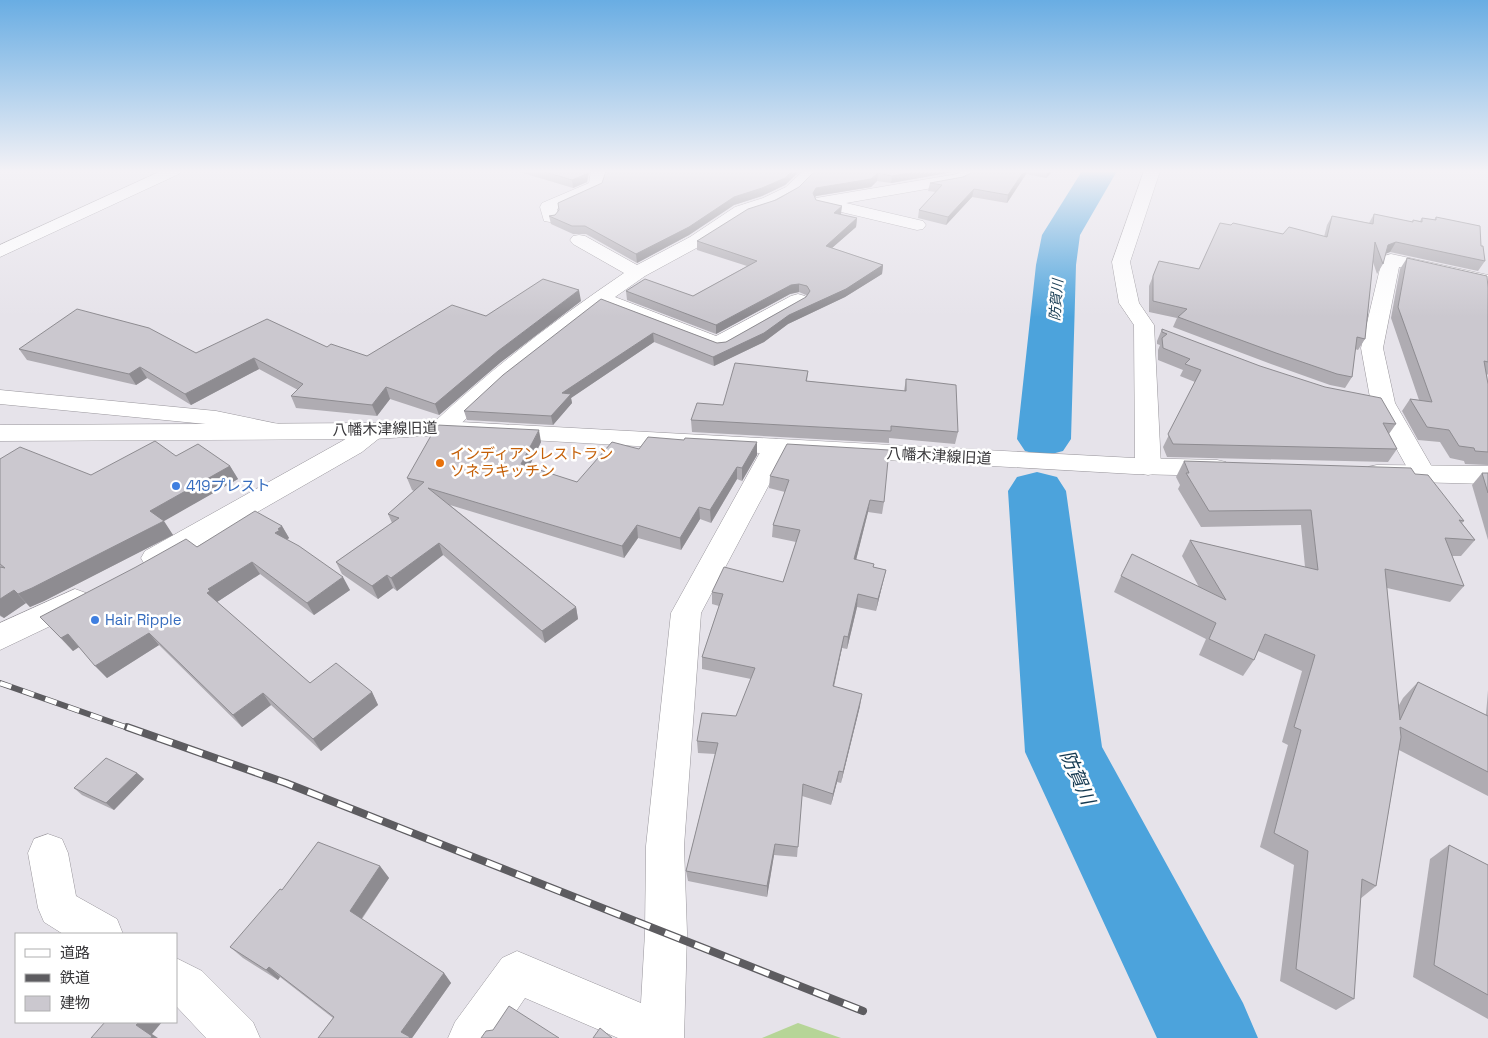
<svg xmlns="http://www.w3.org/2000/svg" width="1488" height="1038" viewBox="0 0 1488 1038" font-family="'Space Grotesk','Noto Sans JP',sans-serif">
	<rect width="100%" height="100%" fill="#e6e3ea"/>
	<polygon fill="#b6d597" points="798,1023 841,1038 762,1038"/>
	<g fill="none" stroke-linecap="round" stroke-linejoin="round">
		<g fill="#4ca3dc" fill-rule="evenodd">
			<polygon points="1082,171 1117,171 1080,235 1076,265 1071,439 1063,451 1044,456 1025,451 1017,439 1036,265 1042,235"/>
			<polygon points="1037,472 1057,477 1066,491 1102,747 1243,1003 1258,1038 1157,1038 1025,752 1008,491 1017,477"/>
		</g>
		<defs>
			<g id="minor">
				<polygon points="591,171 607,171 602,189 557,209 559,217 556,221 550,222 544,221 540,207 542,203 589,183"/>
				<path d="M803,171H820L798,193L775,206L747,215L702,245L645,276L615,297L716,336L791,296L798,294L805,296L808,300L805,304L725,349L717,350L602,306L504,383L451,433L442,435L433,433L430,428L433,423C493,368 557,318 624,273L573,244L570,240L573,236L579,235L585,236L637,265L690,237L735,207L763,198L786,187Z"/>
				<polygon points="962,171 983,171 980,174 961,183 846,203 923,221 926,225 923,229 917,230 816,206 814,202 816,198 822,197 957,174"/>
				<polygon points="1144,171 1160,171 1130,262 1139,303 1154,325 1161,467 1157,473 1148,475 1139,473 1135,467 1134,325 1119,303 1112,262"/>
				<polygon points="1391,254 1488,275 1488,287 1399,267 1383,348 1395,403 1436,474 1432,480 1423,483 1414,480 1371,403 1361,348 1382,260 1384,256"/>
				<polygon points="0,390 216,411 288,426 291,431 288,436 279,439 216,425 0,404"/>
				<polygon points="373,423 382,426 385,431 382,436 362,452 165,565 155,569 145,565 141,558 145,551 344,440 364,426"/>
				<polygon points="776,439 785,441 789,447 701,613 684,846 687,933 684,1038 618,1038 525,998 498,1038 448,1038 455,1022 502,958 517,951 641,1003 645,933 646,846 671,613 763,447 767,441"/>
				<polygon points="75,589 86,593 90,601 86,609 0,650 0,623"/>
				<polygon points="48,834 62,839 68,853 76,896 117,919 123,934 63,934 44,922 38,908 28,853 34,839"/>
				<polygon points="176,958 202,971 253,1022 260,1038 206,1038 176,1006"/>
			</g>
			<g id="tertiary">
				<polygon points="161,171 182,171 179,174 0,257 0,245"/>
				<polygon points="442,421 1134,458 1217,460 1226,462 1230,468 1226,474 1217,476 1134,474 442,435 373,439 0,441 0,425 373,423"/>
				<polygon points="1377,465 1488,466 1488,484 1377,481 1368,479 1364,473 1368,467"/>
			</g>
		</defs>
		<use href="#minor" stroke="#99969c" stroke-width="1"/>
		<use href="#tertiary" stroke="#99969c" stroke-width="1"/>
		<use href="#minor" fill="#fff" fill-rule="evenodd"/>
		<use href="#tertiary" fill="#fff" fill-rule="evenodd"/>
		<defs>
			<polyline id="rail-far1" points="0,683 131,729"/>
			<polyline id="rail" points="127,727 286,783 863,1011"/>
		</defs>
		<use href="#rail-far1" stroke="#5d5c60" stroke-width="6"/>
		<use href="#rail" stroke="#5d5c60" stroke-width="8"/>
		<use href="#rail-far1" stroke="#fff" stroke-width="4.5" stroke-dasharray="12" stroke-linecap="butt"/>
		<use href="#rail" stroke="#fff" stroke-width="5.5" stroke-dasharray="16" stroke-linecap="butt"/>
	</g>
	<g fill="#afacb2">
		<polygon points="522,171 589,171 587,182 573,188 523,173"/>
		<polygon points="750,171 800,171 785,185 762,196 734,205 689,235 637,263 586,234 573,234 551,224 549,216 555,215 602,183"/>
		<polygon points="815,171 958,171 891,183 877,181 871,187 816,196 815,197 816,200 842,206 840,214 857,218 856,227 832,248 883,265 882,274 845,297 788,324 764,342 714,366 654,342 571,398 572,403 553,425 467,420 464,411 601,299 717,343 726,342 806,297 807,296 806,295 799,292 790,294 716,334 627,300 626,291 693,296 747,266 697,250 697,241 799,187"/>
		<polygon points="975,171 1053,171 1046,178 1026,174 1007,203 972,197 946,225 918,218 919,210 936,192 928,191 930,183 963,177"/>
		<polygon points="1374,214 1412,222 1413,220 1420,221 1422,218 1434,220 1436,217 1481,246 1485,261 1478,271 1390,252 1385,254 1383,264 1377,274 1373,262 1365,339 1358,350 1355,349 1352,377 1345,388 1330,385 1271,364 1173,327 1177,318 1149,312 1149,286 1159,261 1199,269 1231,225 1283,234 1324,237 1327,225 1332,216 1369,223"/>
		<polygon points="1407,258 1488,288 1488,374 1487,375 1488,384 1488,465 1465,464 1464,461 1450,458 1440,442 1418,440 1402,411 1410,399 1419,400 1391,318 1400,269"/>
		<polygon points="581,301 501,362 439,415 390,399 377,416 296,408 291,396 298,390 259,369 191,405 147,378 136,385 27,360 19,349 196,353 327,347 367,356 486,316"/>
		<polygon points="1162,329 1396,424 1389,434 1397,449 1388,462 1167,457 1163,447 1195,382 1180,376 1183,370 1158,360 1158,350 1160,345 1157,344 1157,341"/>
		<polygon points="808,371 807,381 904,391 906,379 958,432 955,444 889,438 889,443 692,432 691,420 723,405"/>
		<polygon points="541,442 529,467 577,482 639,449 757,455 742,481 737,479 711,523 700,519 681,550 638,538 624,558 450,505 576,607 578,619 545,643 443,555 397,591 393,588 378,599 342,574 336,562 392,523 388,514 414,491 412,490 407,478"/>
		<polygon points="176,456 230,466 238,479 163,521 173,535 44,601 30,607 26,603 4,618 0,616 0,459 91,475"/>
		<polygon points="1184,461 1415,474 1464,521 1462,523 1475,540 1461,556 1452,556 1464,586 1450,602 1387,588 1398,707 1403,698 1418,682 1486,715 1488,690 1488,796 1399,750 1376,886 1360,899 1354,999 1336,1010 1280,981 1294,865 1260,847 1288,745 1282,742 1302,671 1258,651 1254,660 1243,676 1199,655 1206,639 1114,592 1121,576 1199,587 1182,556 1190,540 1305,567 1301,525 1201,527 1178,489 1180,485 1176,477"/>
		<polygon points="1482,473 1488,473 1488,540 1472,485"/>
		<polygon points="770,476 884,502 882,514 868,512 856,560 874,564 873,567 886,570 883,582 876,611 857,607 847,649 842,648 834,687 860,706 841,783 837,782 831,805 802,796 797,857 774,855 767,897 688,881 686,871 715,754 698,753 697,741 736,716 751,679 702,669 702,657 719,606 712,604 712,592 783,582 796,542 772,537 773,525 785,492 769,488"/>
		<polygon points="282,526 289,538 287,540 350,590 314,615 260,574 217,602 310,683 372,692 378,705 321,751 271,705 242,727 159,645 107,678 79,647 73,651 40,617 197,547"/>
		<polygon points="137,773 144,779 114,810 82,795 74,788"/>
		<polygon points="1449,845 1488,865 1488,1019 1413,977 1430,859"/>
		<polygon points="380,866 389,878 362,919 444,973 451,983 412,1038 318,1038 333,1018 280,977 278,980 243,958 230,947 282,890"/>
	</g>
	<g fill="#8e8c91">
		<polygon points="587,171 589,171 587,182 573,188 572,180"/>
		<polygon points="792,171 800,171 785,185 762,196 734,205 689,235 637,263 636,254 734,197"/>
		<polygon points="918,171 958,171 891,183 892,176"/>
		<polygon points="1024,171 1027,171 1026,174 1007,203 1008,195"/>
		<polygon points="1048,171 1053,171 1046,178"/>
		<polygon points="878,173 877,181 871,187 816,196 812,201 813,193 816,188"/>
		<polygon points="974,189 972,197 946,225 948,217"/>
		<polygon points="842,206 841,214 833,221 834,213"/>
		<polygon points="857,218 856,227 825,254 826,246"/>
		<polygon points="1396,242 1390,252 1382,255 1388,245"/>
		<polygon points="883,265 882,274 845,297 788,324 764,342 714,366 713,357 789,315"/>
		<polygon points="799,284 799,292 790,294 716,334 716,325 791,285"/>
		<polygon points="579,290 581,301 501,362 439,415 435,404 498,351"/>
		<polygon points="653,333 654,342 571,398 572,403 553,425 551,416 562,393"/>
		<polygon points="254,358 259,369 191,405 185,394"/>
		<polygon points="140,367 147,378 136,385 129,374"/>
		<polygon points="386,387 390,399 377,416 372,405"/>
		<polygon points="539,430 541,442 524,477 521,464"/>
		<polygon points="757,442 757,455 742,481 742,468"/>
		<polygon points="230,466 238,479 159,524 150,511"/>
		<polygon points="737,467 737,479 711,523 710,510"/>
		<polygon points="870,500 868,512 853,572 854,559"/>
		<polygon points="699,507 700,519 681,550 680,538"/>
		<polygon points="164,521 173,535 44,601 30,607 18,594"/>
		<polygon points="637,525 638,538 624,558 622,546"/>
		<polygon points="282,526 289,538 286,540 275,533 278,529"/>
		<polygon points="439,543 443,555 397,591 391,578"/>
		<polygon points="252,562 260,574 217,602 219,604 207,593 208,589"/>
		<polygon points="886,570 883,582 876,611 878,599"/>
		<polygon points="387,575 393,588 378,599 372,586"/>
		<polygon points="343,577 350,590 314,615 307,603"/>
		<polygon points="14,590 26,603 4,618 0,615 0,599"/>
		<polygon points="858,594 857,607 847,649 848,637"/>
		<polygon points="576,607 578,619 545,643 542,631"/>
		<polygon points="149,633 159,645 107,678 95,666"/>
		<polygon points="68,634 79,647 73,651 61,638"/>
		<polygon points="844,636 842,648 831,698 833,686"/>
		<polygon points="372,692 378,705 321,751 313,739"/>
		<polygon points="263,693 271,705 242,727 233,715"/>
		<polygon points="862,694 860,706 841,783 843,772"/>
		<polygon points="839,771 837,782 831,805 833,794"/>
		<polygon points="137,773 144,779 114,810 106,803"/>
		<polygon points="775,844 774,855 767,897 767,886"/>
		<polygon points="380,866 389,878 359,922 350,911"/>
		<polygon points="269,967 280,977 278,980 266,970"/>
		<polygon points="444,973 451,983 412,1038 408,1038 401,1032"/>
		<polygon points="139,1022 162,1022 152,1034 158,1038 151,1038 136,1025"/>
	</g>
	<g fill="#cbc8cf" stroke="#8e8c91">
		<polygon points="542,171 587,171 586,174 572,180"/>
		<polygon points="606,171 740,172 792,171 785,178 762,188 734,197 689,227 636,254 585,226 572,226 549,216 555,215 559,210 558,203 602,183"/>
		<polygon points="815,171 918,171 892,176 878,173 871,179 816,188 813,193 816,200 842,206 834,213 857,218 826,246 883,265 846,289 789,315 764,333 713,357 653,333 562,393 571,394 551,416 464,411 503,375 601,299 717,343 726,342 806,297 810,291 807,286 799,284 791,285 716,325 626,291 645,279 693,296 757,261 697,241 748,209 776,200 799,187"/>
		<polygon points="975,171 1024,171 1008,195 974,189 948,217 919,210 942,185 930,183 963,177"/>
		<polygon points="1374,214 1413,222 1413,220 1422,222 1422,218 1436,220 1436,217 1480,226 1481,246 1483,246 1485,261 1396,242 1388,245 1383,264 1375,242 1365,339 1357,337 1352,377 1337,374 1276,353 1178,317 1187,309 1153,301 1153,276 1159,261 1199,269 1220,223 1231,225 1233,223 1283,234 1289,227 1327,237 1332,216 1373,224"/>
		<polygon points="1407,258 1487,276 1488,288 1488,362 1484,361 1488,384 1488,452 1475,451 1474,448 1459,446 1449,430 1427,427 1410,399 1432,402 1398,307"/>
		<polygon points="543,279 579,290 498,351 435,404 386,387 372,405 291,396 303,384 254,358 185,394 140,367 129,374 19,349 77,309 149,328 196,353 267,319 327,347 331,344 367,356 452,305 486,316"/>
		<polygon points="1162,329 1260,366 1325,387 1381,398 1396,424 1383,423 1397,449 1173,444 1168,434 1201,370 1185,364 1190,359 1163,348 1162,338 1167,334 1162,332"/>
		<polygon points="735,363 808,371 806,381 906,391 906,379 956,385 958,432 891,426 891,431 691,420 697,403 723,405"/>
		<polygon points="437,425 539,430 521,464 577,482 612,442 639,449 648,437 684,440 685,438 757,442 742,468 737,467 710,510 699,507 680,538 637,525 622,546 428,488 576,607 542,631 439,543 391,578 387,575 372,586 336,562 399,518 388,514 424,482 407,478"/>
		<polygon points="155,441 176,456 198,444 230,466 150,511 164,521 32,588 18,594 14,590 0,599 0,567 5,568 0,564 0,459 20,447 91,475"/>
		<polygon points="787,444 889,450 884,502 870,500 854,559 874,564 873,567 886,570 878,599 858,594 848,637 844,636 833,686 862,694 843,772 839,771 833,794 803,784 798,847 775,844 767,886 686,871 718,743 697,741 702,713 736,716 755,668 702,657 723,594 712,592 724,567 783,582 800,530 773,525 789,480 770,476"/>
		<polygon points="1184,461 1411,468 1415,474 1428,475 1464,521 1459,520 1475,540 1445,538 1464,586 1385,569 1400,720 1418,682 1488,716 1488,772 1400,727 1401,737 1376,886 1362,879 1354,999 1296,969 1308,851 1274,833 1301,730 1294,727 1315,655 1265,634 1254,660 1209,639 1216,623 1121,576 1132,554 1226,600 1190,540 1318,570 1311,510 1209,511 1186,473 1189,473"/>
		<polygon points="1482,473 1488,473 1488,493"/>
		<polygon points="255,511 282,526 278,529 280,530 275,533 299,546 343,577 307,603 252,562 208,589 210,591 207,593 310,683 336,663 372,692 313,739 263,693 233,715 149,633 95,666 68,634 61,638 40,617 136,567 186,539 197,547"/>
		<polygon points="106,758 137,773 106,803 74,788"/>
		<polygon points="318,842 380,866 350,911 444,973 401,1032 410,1037 409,1038 318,1038 334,1017 269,967 266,970 230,947 280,889 282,890"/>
		<polygon points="1449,845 1488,865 1488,995 1434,965"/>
		<polygon points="509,1006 559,1038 481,1038 486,1031 493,1030"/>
		<polygon points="105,1022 139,1022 136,1025 152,1036 151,1038 91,1038"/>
		<polygon points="600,1028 612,1038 593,1038"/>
	</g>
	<linearGradient id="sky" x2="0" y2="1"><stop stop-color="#69ade3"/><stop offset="0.54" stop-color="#f4f2f6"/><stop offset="1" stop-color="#f4f2f6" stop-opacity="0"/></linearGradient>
	<rect width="1488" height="317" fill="url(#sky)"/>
	<circle fill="#e8710a" stroke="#fff" stroke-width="2" cx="440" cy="463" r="5"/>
	<g fill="#3f7fe0" stroke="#fff" stroke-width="2">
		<circle cx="176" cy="486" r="5"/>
		<circle cx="95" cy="620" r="5"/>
	</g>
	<g text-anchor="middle" stroke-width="5" stroke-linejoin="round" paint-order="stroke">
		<g font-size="14" font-style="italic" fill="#143951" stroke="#fff">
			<text transform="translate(1056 300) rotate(-85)" y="5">防賀川</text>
		</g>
		<g font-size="15" fill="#38373a" stroke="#fff">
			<text transform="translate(385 429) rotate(-1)" y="5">八幡木津線旧道</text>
			<text transform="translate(939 456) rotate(3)" y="5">八幡木津線旧道</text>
		</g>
		<g font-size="15" fill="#c56008" stroke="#fff" text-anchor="start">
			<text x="450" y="459">インディアンレストラン<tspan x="450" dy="17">ソネラキッチン</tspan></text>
		</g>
		<g font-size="15" fill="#366cbe" stroke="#fff" text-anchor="start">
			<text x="186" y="491">419プレスト</text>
			<text x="105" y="625">Hair Ripple</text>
		</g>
		<g font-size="19" font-style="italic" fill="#143951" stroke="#fff">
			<text transform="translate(1078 777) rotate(66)" y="7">防賀川</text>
		</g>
	</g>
	<rect x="15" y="933" width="162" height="90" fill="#ffffff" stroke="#afafb0"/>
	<rect x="25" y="949" width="25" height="8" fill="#ffffff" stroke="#afafb0"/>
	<text x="60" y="958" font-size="15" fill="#38373a">道路</text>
	<rect x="25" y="974" width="25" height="8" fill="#5d5c60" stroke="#afafb0"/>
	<text x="60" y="983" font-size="15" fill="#38373a">鉄道</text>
	<rect x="25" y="996" width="25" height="15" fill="#cbc8cf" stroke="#afafb0"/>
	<text x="60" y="1008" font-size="15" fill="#38373a">建物</text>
</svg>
